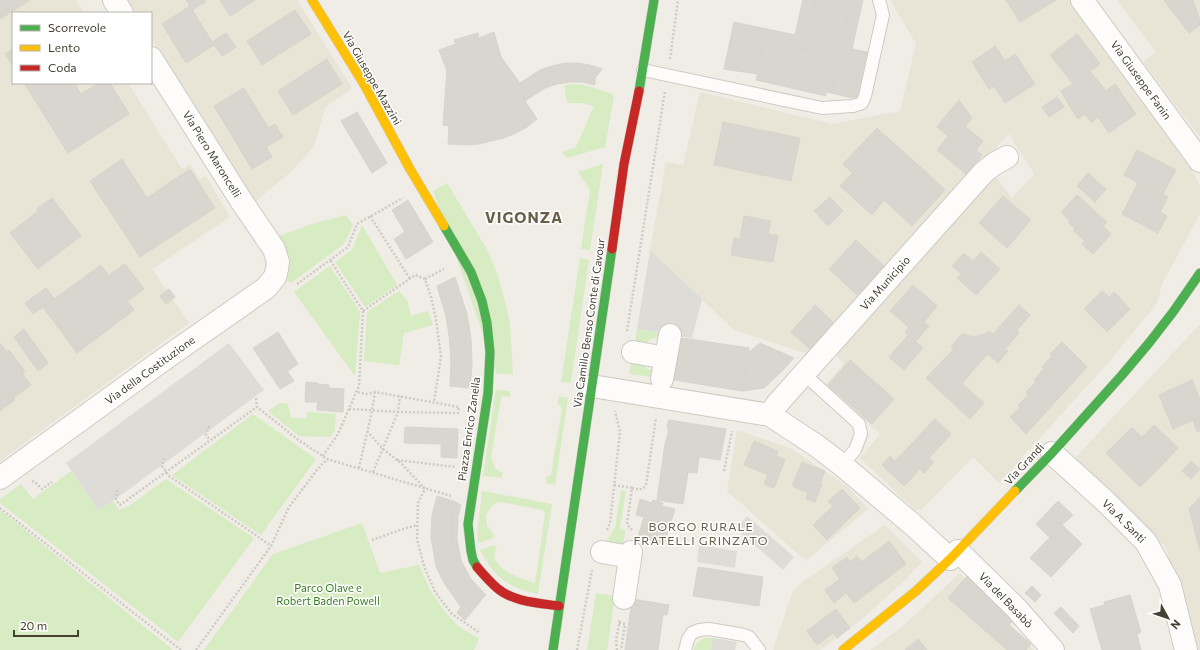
<svg xmlns="http://www.w3.org/2000/svg" width="1200" height="650" viewBox="0 0 1200 650" font-family="Commissioner,sans-serif">
	<rect width="100%" height="100%" fill="#efede6"/>
	<g fill="#e8e5d6">
		<polygon points="0,0 76,0 84,13 13,13 13,83 128,83 182,169 190,164 199,179 206,176 230,217 152,269 189,323 0,461"/>
		<polygon points="127,0 297,0 352,88 325,108 314,146 294,169 255,202 151,38 151,13 135,13"/>
		<polygon points="890,0 1069,0 1190,165 1200,186 1200,214 1162,284 1157,303 1110,361 999,483 973,457 921,510 914,509 860,458 880,434 825,385 844,364 834,353 993,173 1012,198 1034,174 1009,134 885,270 811,355 734,330 650,250 666,162 683,165 700,92 832,124 900,111 916,44"/>
		<polygon points="1117,0 1200,0 1200,137 1143,62 1156,52"/>
		<polygon points="1200,324 1200,650 1197,650 1166,548 1075,458"/>
		<polygon points="737,430 790,448 801,455 849,488 868,509 806,561 727,491"/>
		<polygon points="885,525 922,562 903,582 861,620 820,650 774,650 773,649 793,591 801,583"/>
		<polygon points="960,573 1034,650 870,650 903,626"/>
	</g>
	<g fill="#d7ecc3">
		<path d="M570,84C587,84 598,89 614,95L605,147L567,158L562,152L576,147L594,106L581,103H567L564,86Z"/>
		<polygon points="603,164 590,250 581,249 590,190 578,172"/>
		<polygon points="447,183 488,251 498,276 506,305 510,324 513,374 497,374 433,191"/>
		<path d="M346,215L353,225L344,244L291,283L286,280C293,263 287,251 279,236L312,224Z"/>
		<polygon points="362,225 397,285 365,307 335,262 352,250"/>
		<polygon points="580,258 589,260 571,383 561,382"/>
		<polygon points="330,266 360,312 355,376 294,292"/>
		<polygon points="399,291 407,300 411,316 428,311 433,325 404,333 399,365 364,361 367,312"/>
		<polygon points="637,329 665,334 664,340 653,338 638,348 634,347"/>
		<polygon points="632,357 637,357 647,369 659,371 658,378 629,374"/>
		<polygon points="496,390 510,391 510,397 503,396 501,399 491,456 495,468 502,473 502,478 483,476"/>
		<polygon points="559,396 568,398 555,485 546,483 546,477 551,475 562,408 557,403"/>
		<polygon points="280,403 288,404 291,418 307,418 307,412 336,414 335,430 330,437 299,436 268,411"/>
		<polygon points="253,414 316,459 261,535 172,475"/>
		<polygon points="71,471 98,510 113,501 119,510 129,506 166,479 254,538 178,642 0,503 0,499 21,484 33,499"/>
		<polygon points="621,490 626,491 620,528 625,530 625,533 622,553 603,546 615,528"/>
		<path d="M482,491L552,504L538,594C506,586 496,579 480,550L495,545L497,547C485,567 521,579 535,583L545,513L542,510L502,502L496,503L491,507L486,515L487,526L494,534L492,539L478,543L477,536Z"/>
		<polygon points="0,510 172,649 172,650 0,650"/>
		<polygon points="362,523 380,573 419,565 431,592 445,612 458,626 479,639 474,650 204,650 273,554"/>
		<polygon points="596,593 615,596 607,650 587,650"/>
		<path d="M706,638H713L711,650H694C695,643 700,640 706,638Z"/>
	</g>
	<g fill="#dedcd6">
		<polygon points="650,250 702,299 692,338 637,329"/>
		<polygon points="229,343 264,390 113,501 98,510 66,463"/>
		<polygon points="747,516 794,557 783,570 736,529"/>
		<polygon points="699,545 737,551 735,568 697,562"/>
		<polygon points="713,638 737,642 735,650 711,650"/>
	</g>
	<g fill="#d8d6ce" stroke="#d7d4cc">
		<polygon points="0,0 30,0 0,19"/>
		<polygon points="186,0 205,0 206,2 192,10"/>
		<polygon points="220,0 255,0 230,16"/>
		<polygon points="803,0 816,0 805,50 764,41 757,74 724,69 734,22 795,35"/>
		<polygon points="816,0 851,0 831,93 826,92 826,96 756,80 764,41 805,50"/>
		<polygon points="851,0 863,0 852,49 867,52 857,99 831,93"/>
		<polygon points="1006,0 1056,0 1020,22"/>
		<polygon points="1164,0 1193,0 1200,21 1200,25 1189,33"/>
		<polygon points="190,6 214,45 186,63 162,24"/>
		<polygon points="295,10 311,34 262,65 247,41"/>
		<polygon points="494,32 501,57 520,83 525,101 537,119 527,127 516,133 504,138 479,144 466,145 448,144 449,126 443,125 447,71 439,50 456,44 454,40 478,33 479,38"/>
		<polygon points="226,33 236,47 222,56 212,42"/>
		<polygon points="1077,34 1100,64 1073,84 1050,55"/>
		<polygon points="995,46 1005,61 1015,54 1035,84 1005,103 994,86 989,89 972,62"/>
		<polygon points="13,49 13,66 5,54"/>
		<polygon points="327,59 342,84 293,115 278,91"/>
		<polygon points="565,63 577,63 590,65 602,69 595,78 595,85 583,82 570,82 557,84 545,88 525,101 520,83 540,70 552,66"/>
		<polygon points="1090,71 1106,91 1088,103 1073,84"/>
		<polygon points="24,83 74,83 81,94 99,83 110,83 129,114 68,153"/>
		<polygon points="1073,84 1083,97 1069,105 1061,91"/>
		<polygon points="1115,84 1136,114 1109,133 1088,103"/>
		<polygon points="244,88 268,127 238,146 214,106"/>
		<polygon points="1057,97 1064,107 1049,117 1042,107"/>
		<polygon points="1083,97 1098,117 1092,123 1085,114 1078,119 1069,105"/>
		<polygon points="959,100 972,118 965,127 948,113"/>
		<polygon points="357,112 387,163 372,173 341,121"/>
		<polygon points="948,113 983,141 976,150 982,155 966,174 937,150 948,136 937,127"/>
		<polygon points="723,122 800,138 791,181 714,165"/>
		<polygon points="275,124 283,137 266,147 272,157 252,169 238,146"/>
		<polygon points="877,128 882,133 848,169 843,164"/>
		<polygon points="882,133 897,146 886,158 916,185 927,173 945,190 912,226 870,187 861,196 850,186 858,178 848,169"/>
		<polygon points="897,146 927,173 916,185 886,158"/>
		<polygon points="1137,150 1176,170 1163,194 1168,197 1160,212 1167,216 1158,233 1122,214 1138,183 1124,175"/>
		<polygon points="122,159 147,198 190,169 215,208 140,257 90,181"/>
		<polygon points="852,173 858,178 850,186 861,196 870,187 884,200 872,215 840,186"/>
		<polygon points="1088,173 1106,189 1095,202 1077,186"/>
		<polygon points="1077,195 1107,222 1087,243 1073,230 1075,228 1069,223 1070,221 1061,212"/>
		<polygon points="1003,196 1031,220 1007,248 979,223"/>
		<polygon points="830,197 843,211 828,226 814,211"/>
		<polygon points="52,198 81,236 38,269 10,233 38,211 37,209"/>
		<polygon points="408,200 433,242 406,259 394,239 405,232 392,210"/>
		<polygon points="744,216 771,221 768,234 778,236 773,262 731,255 734,238 740,239"/>
		<polygon points="1103,226 1111,234 1093,254 1082,244 1085,241 1087,243"/>
		<polygon points="856,240 884,266 857,295 829,269"/>
		<polygon points="981,252 1000,269 976,295 957,278 961,274 952,266 964,253 973,261"/>
		<polygon points="125,264 144,289 127,301 109,275"/>
		<polygon points="101,265 134,310 77,353 43,307"/>
		<polygon points="455,277 467,314 471,339 472,365 470,388 450,386 451,361 449,335 446,316 437,286"/>
		<polygon points="913,285 937,306 924,322 929,326 916,341 905,332 909,327 890,311"/>
		<polygon points="46,288 54,299 33,314 25,303"/>
		<polygon points="169,289 175,297 166,304 160,296"/>
		<polygon points="1102,291 1109,297 1114,292 1130,309 1107,332 1084,309"/>
		<polygon points="815,305 833,322 810,349 791,332"/>
		<polygon points="1019,305 1030,315 1017,330 1019,333 1005,349 1008,351 998,363 988,354 975,368 951,346 962,334 974,337 990,332 993,334"/>
		<polygon points="24,329 48,363 38,371 14,337"/>
		<polygon points="278,332 298,364 274,380 253,348"/>
		<polygon points="908,335 923,348 904,370 889,357"/>
		<polygon points="682,338 749,348 742,391 674,380"/>
		<polygon points="1062,342 1087,367 1026,434 1010,417 1020,407 1018,405 1028,395 1026,392 1036,382 1034,380 1044,369 1042,367 1052,356 1050,354"/>
		<polygon points="0,343 7,352 9,350 25,371 22,374 31,385 13,398 7,389 0,394"/>
		<polygon points="760,343 794,358 781,372 764,388 742,391 748,353"/>
		<polygon points="954,349 975,368 962,384 984,403 970,419 926,378"/>
		<polygon points="850,360 894,399 872,424 828,385"/>
		<polygon points="287,371 294,381 280,389 274,380"/>
		<polygon points="1192,380 1200,399 1200,417 1173,429 1159,395"/>
		<polygon points="306,382 318,383 317,402 305,402"/>
		<polygon points="318,384 329,385 329,388 344,389 343,412 317,410"/>
		<polygon points="7,389 15,400 0,411 0,394"/>
		<polygon points="1200,417 1200,430 1197,432 1193,420"/>
		<polygon points="935,419 951,434 929,458 934,462 924,473 920,469 904,486 882,465 890,456 895,461"/>
		<polygon points="669,420 726,429 720,460 664,451 665,444 668,434 668,429 667,426"/>
		<polygon points="1154,425 1178,448 1166,461 1142,437"/>
		<polygon points="405,427 458,429 457,458 441,457 441,444 404,443"/>
		<polygon points="1132,427 1166,461 1140,487 1106,453"/>
		<polygon points="754,441 778,451 776,456 785,460 774,488 764,484 768,475 744,465"/>
		<polygon points="664,451 699,457 697,473 688,472 683,504 657,500"/>
		<polygon points="1191,461 1200,469 1191,479 1182,471"/>
		<polygon points="802,462 825,471 820,483 822,484 815,502 806,499 808,493 792,486"/>
		<polygon points="842,489 860,508 827,540 813,525 833,506 828,502"/>
		<polygon points="437,496 456,502 453,514 451,539 455,564 469,586 482,599 465,620 457,613 461,607 446,586 440,575 436,566 431,537 432,515"/>
		<polygon points="1200,497 1200,551 1189,509"/>
		<polygon points="640,499 652,503 653,500 663,503 662,506 675,509 664,544 638,537 644,517 636,515"/>
		<polygon points="1058,501 1073,515 1062,525 1059,522 1047,535 1036,524"/>
		<polygon points="456,502 461,505 458,516 457,539 461,561 471,579 486,595 482,599 469,586 455,564 451,539 453,514"/>
		<polygon points="1059,522 1082,544 1051,577 1030,558 1050,537 1047,535"/>
		<polygon points="889,541 906,564 854,603 837,581"/>
		<polygon points="857,556 862,562 840,579 832,568 847,557 850,562"/>
		<polygon points="698,567 763,577 759,606 693,596"/>
		<polygon points="969,574 1017,616 1009,625 1031,644 1026,650 1007,650 948,598"/>
		<polygon points="837,581 846,593 834,603 825,590"/>
		<polygon points="1032,586 1041,595 1035,602 1025,593"/>
		<polygon points="1130,595 1141,632 1137,634 1141,650 1102,650 1090,609 1105,605 1104,602"/>
		<polygon points="632,599 669,605 667,615 663,614 658,650 625,650"/>
		<polygon points="1061,607 1079,626 1073,633 1054,613"/>
		<polygon points="836,609 850,628 837,638 833,633 817,645 807,631"/>
		<polygon points="918,639 927,650 905,650"/>
	</g>
	<g fill="none" stroke-linecap="round" stroke-linejoin="round">
		<defs>
			<g id="lane">
				<polyline points="643,70 822,108 853,106 862,103 865,96 883,15 879,0"/>
				<polyline points="804,374 859,424 861,434 855,450 842,465"/>
				<polyline points="685,650 688,639 692,633 699,630 709,629 744,635 749,637 759,650"/>
			</g>
			<g id="street">
				<polyline points="114,0 122,13"/>
				<polyline points="1082,0 1200,161"/>
				<polyline points="633,352 666,358"/>
				<polyline points="662,379 670,335"/>
				<polyline points="592,386 770,415 817,446 842,465 912,524 950,559"/>
				<polyline points="770,415 777,404 983,173 994,164 1007,157"/>
				<polyline points="1052,453 1106,502 1146,542 1170,585 1186,650"/>
				<polyline points="0,478 163,360 266,288 275,277 277,269 278,262 274,249 242,202 151,58"/>
				<polyline points="958,551 1016,608 1053,650"/>
				<polyline points="602,552 630,557"/>
				<polyline points="624,598 631,552"/>
			</g>
			<g id="fast">
				<polyline points="639,91 654,0"/>
				<polyline points="444,226 471,272 482,301 487,323 490,352 488,393 468,524 471,551 473,560 477,567"/>
				<polyline points="1015,491 1052,453 1122,375 1149,343 1173,312 1200,273"/>
				<polyline points="553,650 612,249"/>
			</g>
			<g id="slow">
				<polyline points="312,0 365,86 410,169 444,226"/>
				<polyline points="843,650 916,591 950,559 1015,491"/>
			</g>
			<g id="jam">
				<polyline points="612,249 624,164 639,91"/>
				<path d="M477,567C483,574 490,582 497,588C513,602 539,603 559,606"/>
			</g>
		</defs>
		<use href="#lane" stroke="#cdcbc4" stroke-width="14"/>
		<use href="#street" stroke="#cdcbc4" stroke-width="24"/>
		<use href="#fast" stroke="#cfccbc" stroke-width="10"/>
		<use href="#slow" stroke="#cfccbc" stroke-width="10"/>
		<use href="#jam" stroke="#cfccbc" stroke-width="10"/>
		<g stroke="#cecbc5" stroke-width="2.5" stroke-dasharray="2 2" stroke-linecap="butt">
			<polyline points="670,59 678,0"/>
			<polyline points="370,216 410,279"/>
			<polyline points="425,279 444,269"/>
			<polyline points="297,284 348,247 357,224 403,198"/>
			<polyline points="363,311 415,275 425,279 431,297 436,319 441,357 434,402"/>
			<polyline points="627,331 665,91"/>
			<polyline points="256,398 257,407 297,439 327,459 451,496"/>
			<polyline points="349,409 398,412 458,413 459,407 375,392 366,394 357,392"/>
			<polyline points="209,426 206,435 210,440"/>
			<polyline points="367,431 383,449 402,464 425,489 418,503 417,539 424,566 435,592 452,614 480,633"/>
			<polyline points="323,456 338,434 359,386 363,311 330,260"/>
			<polyline points="164,458 162,466 169,476 257,536 271,546"/>
			<polyline points="397,460 456,467"/>
			<polyline points="359,468 372,411 375,392"/>
			<polyline points="724,471 732,431"/>
			<polyline points="373,472 398,412 400,396"/>
			<polyline points="32,481 35,482 42,489 52,482"/>
			<polyline points="614,485 632,488"/>
			<polyline points="117,490 116,500 120,505 257,407"/>
			<polyline points="0,508 181,650"/>
			<polyline points="607,530 610,523 620,432 615,411"/>
			<path d="M632,530L627,524L632,488C638,489 643,491 646,485L656,418"/>
			<polyline points="372,540 400,530 417,525"/>
			<polyline points="619,623 625,624 621,650"/>
			<polyline points="196,650 271,546 289,507 317,470 327,459"/>
			<polyline points="577,650 592,570"/>
			<polyline points="617,650 616,640 620,619"/>
		</g>
		<use href="#lane" stroke="#fdfcfb" stroke-width="12"/>
		<use href="#street" stroke="#fdfcfb" stroke-width="22"/>
		<use href="#fast" stroke="#4caf50" stroke-width="9"/>
		<use href="#slow" stroke="#ffc107" stroke-width="9"/>
		<use href="#jam" stroke="#c62828" stroke-width="9"/>
	</g>
	<g text-anchor="middle" stroke-width="3" stroke-linejoin="round" paint-order="stroke">
		<g font-size="11" fill="#454032" stroke="#fff">
			<text transform="translate(372 78) rotate(60)" y="4">Via Giuseppe Mazzini</text>
			<text transform="translate(1141 80) rotate(54)" y="4">Via Giuseppe Fanin</text>
			<text transform="translate(212 154) rotate(58)" y="4">Via Piero Maroncelli</text>
			<text transform="translate(885 283) rotate(-48)" y="4">Via Municipio</text>
			<text transform="translate(589 323) rotate(-82)" y="4">Via Camillo Benso Conte di Cavour</text>
			<text transform="translate(150 370) rotate(-36)" y="4">Via della Costituzione</text>
			<text transform="translate(469 429) rotate(-82)" y="4">Piazza Enrico Zanella</text>
			<text transform="translate(1024 464) rotate(-47)" y="4">Via Grandi</text>
			<text transform="translate(1124 521) rotate(45)" y="4">Via A. Santi</text>
			<text transform="translate(1006 600) rotate(46)" y="4">Via del Basabò</text>
		</g>
		<g font-size="11" fill="#387b21" stroke="#fff">
			<text x="328" y="592">Parco Olave e<tspan x="328" dy="13">Robert Baden Powell</tspan></text>
		</g>
		<g font-size="12" letter-spacing="1" fill="#685f48" stroke="#fff">
			<text x="701" y="531">BORGO RURALE<tspan x="701" dy="14">FRATELLI GRINZATO</tspan></text>
		</g>
		<g font-size="15" font-weight="bold" letter-spacing="1" fill="#685f48" stroke="#fff">
			<text x="524" y="223">VIGONZA</text>
		</g>
	</g>
	<rect x="12" y="12" width="140" height="72" fill="#ffffff" stroke="#b5b3ad"/>
	<rect x="20" y="25" width="20" height="6" fill="#4caf50" stroke="#b5b3ad"/>
	<text x="48" y="32" font-size="12" fill="#454032">Scorrevole</text>
	<rect x="20" y="45" width="20" height="6" fill="#ffc107" stroke="#b5b3ad"/>
	<text x="48" y="52" font-size="12" fill="#454032">Lento</text>
	<rect x="20" y="65" width="20" height="6" fill="#c62828" stroke="#b5b3ad"/>
	<text x="48" y="72" font-size="12" fill="#454032">Coda</text>
	<g transform="translate(1168 618) rotate(130)" stroke="#ffffff" stroke-width="3" paint-order="stroke">
	<path d="M0-3L7 15L0 10L-7 15Z" fill="#454032"/>
	<text y="-6" font-size="11" font-weight="bold" text-anchor="middle" fill="#454032">N</text>
	</g>
	<path d="M14 630v6h64v-6" fill="none" stroke="#454032" stroke-width="2"/>
	<text x="20" y="630" font-size="12" fill="#454032" stroke="#ffffff" stroke-width="3" paint-order="stroke">20 m</text>
</svg>
